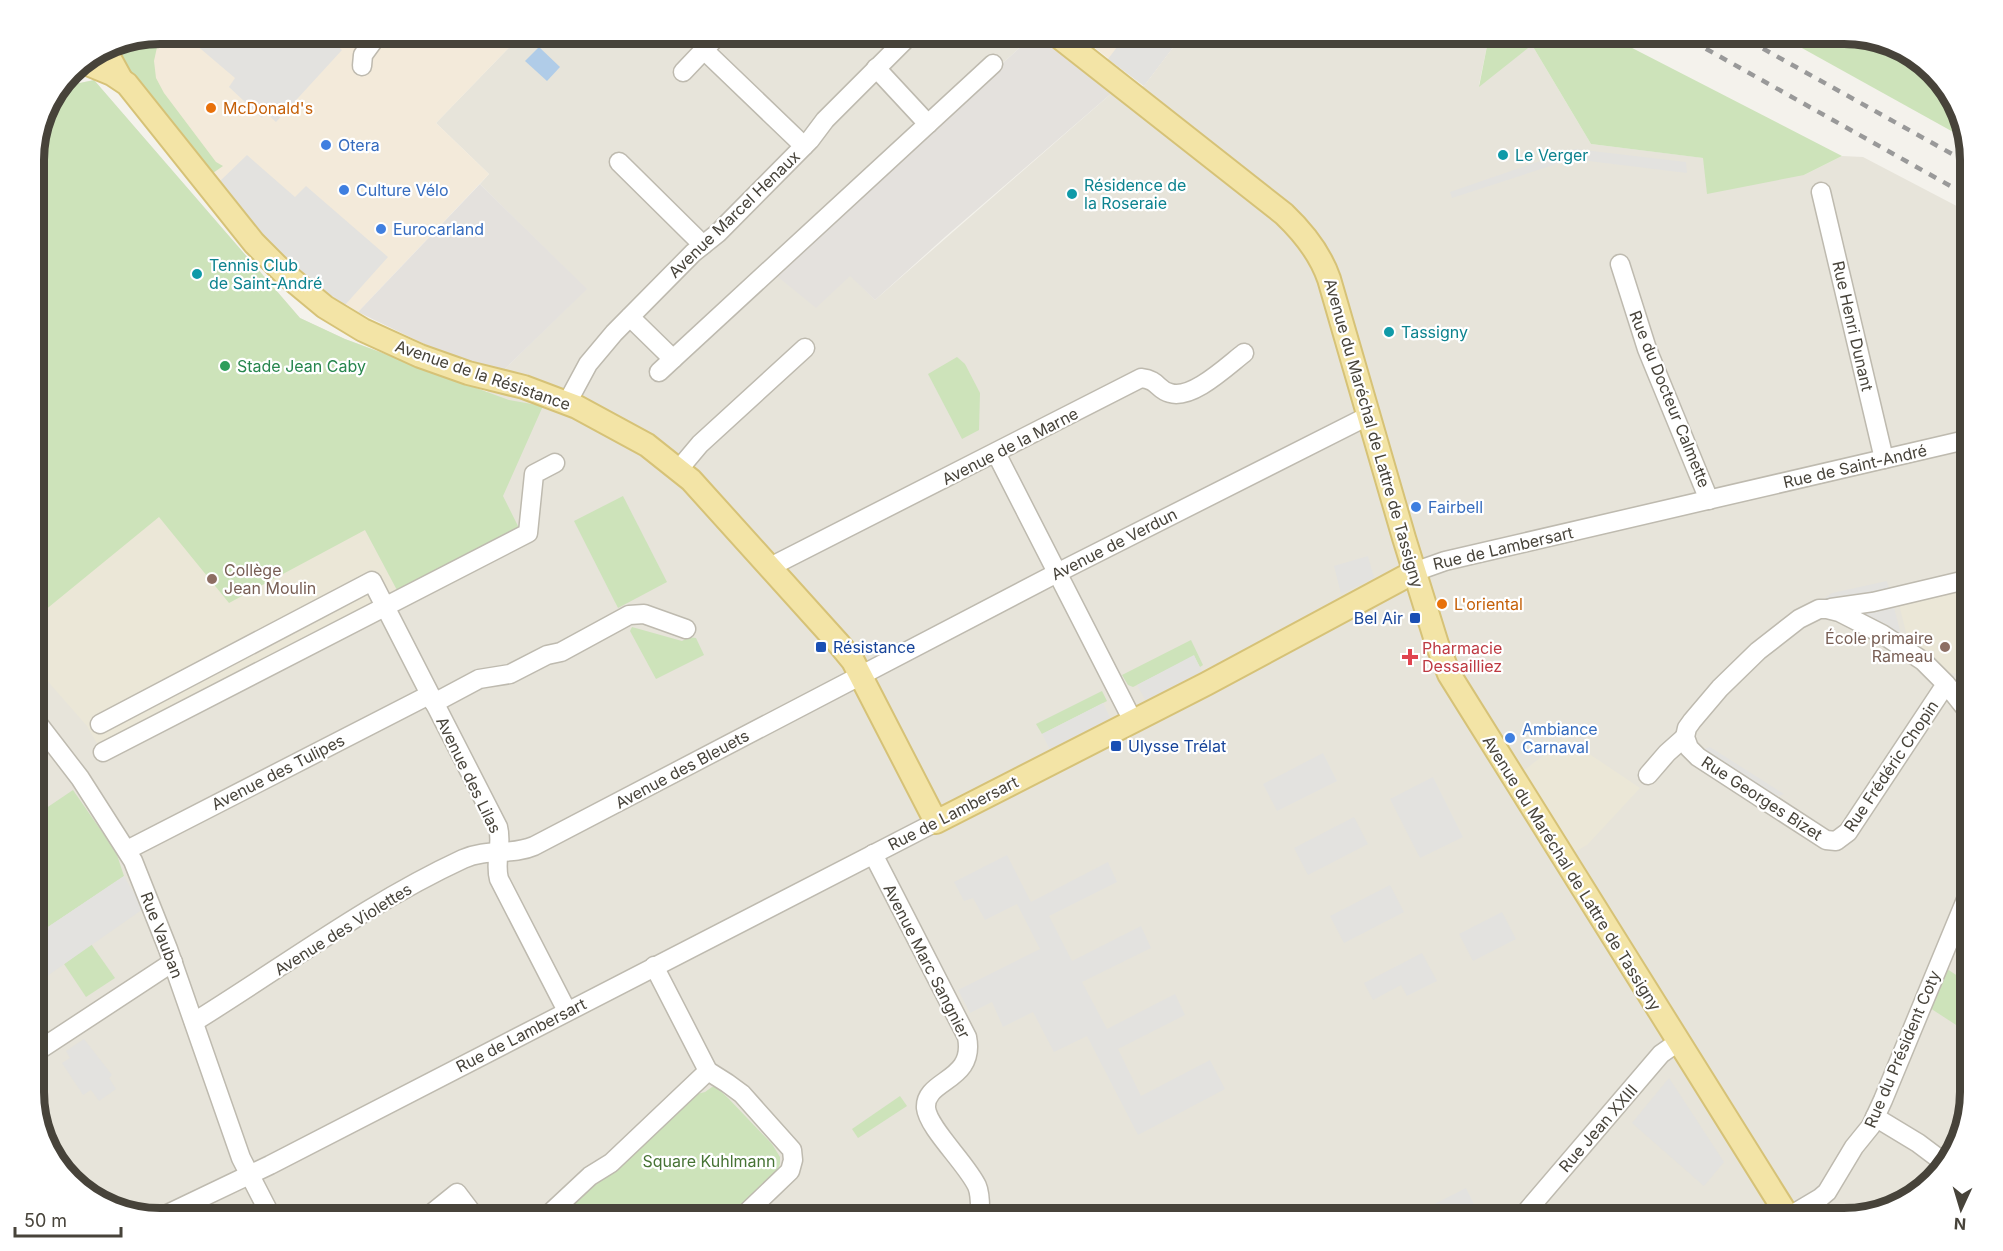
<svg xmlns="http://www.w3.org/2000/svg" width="2003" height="1251" viewBox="0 0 2003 1251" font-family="Inter,sans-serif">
	<rect width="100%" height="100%" fill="#f4f2ec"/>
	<polygon fill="#e7e4da" points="523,33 1036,33 773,271 850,275 875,300 1113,92 1144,86 1184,33 1476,33 1488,41 1479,85 1532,45 1591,144 1704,158 1804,175 1842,156 1863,157 1970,213 1970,1091 1949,1161 1906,1201 1843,1218 160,1218 90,1197 50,1155 33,1099 33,152 43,111 57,90 61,87 94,80 300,318 345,339 487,392 504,370 586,289 480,184 489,174 436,123"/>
	<g fill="#f3eada">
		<polygon points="160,33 523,33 436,123 489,174 358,312 310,281 278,253 252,224 213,173 114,52"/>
		<polygon points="1076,33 1184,33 1144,86"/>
	</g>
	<g fill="#e4e1dd">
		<polygon points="1036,33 1113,92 945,237 875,300 850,276 816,308 772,272"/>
		<polygon points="480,184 587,289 504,370 443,353 358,312"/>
	</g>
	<g fill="#ebe7d7">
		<polygon points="230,419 365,530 398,592 98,745 87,726 44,677 46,675 33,659 33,566"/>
		<polygon points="1970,588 1970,695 1955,673 1950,673 1907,636 1899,604"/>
		<polygon points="1564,737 1640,788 1587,845 1573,853 1523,771 1548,752"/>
	</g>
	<g fill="#cde3ba">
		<polygon points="160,33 164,33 159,38 154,61 156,78 164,93 216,162 223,166 213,173 114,52 112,42"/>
		<polygon points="1502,33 1603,33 1842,156 1804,175 1707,194 1703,158 1591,144 1532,45 1479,87 1488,41"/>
		<polygon points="1775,33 1843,33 1913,54 1953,97 1964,138"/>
		<path d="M94,80L300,318L345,339L487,392L509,400L543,406L503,496L519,528L398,592L365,530L229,603L159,517L33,620V152C38,130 41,101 61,87Z"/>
		<polygon points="957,357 965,364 980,393 979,430 962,439 928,374"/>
		<polygon points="623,496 667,582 618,608 574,521"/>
		<polygon points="632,627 682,641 689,637 696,638 704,655 656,679 630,631"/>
		<polygon points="1191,640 1203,665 1200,667 1194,656 1137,685 1133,687 1128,685 1122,675"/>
		<polygon points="1102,691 1107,701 1042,734 1036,724"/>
		<polygon points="73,790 116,852 124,876 33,937 33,817"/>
		<polygon points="91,944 115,978 86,997 64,964"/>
		<polygon points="1947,969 1970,984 1970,1034 1930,1008"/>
		<polygon points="712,1087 716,1087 728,1098 772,1144 780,1157 780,1164 776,1175 730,1218 559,1218 600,1179 614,1172 697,1094 705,1092"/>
		<polygon points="900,1096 907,1106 858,1138 852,1129"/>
	</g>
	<g fill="#e3e2df">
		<polygon points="182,33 323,33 342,50 276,122 266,113 262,118 229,87 235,78"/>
		<polygon points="1121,33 1184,33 1144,86 1108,59 1124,38"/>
		<polygon points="1575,149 1686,162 1687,173 1572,159 1452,198 1450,192"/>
		<polygon points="247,155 295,197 306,186 388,257 345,305 310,281 278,253 252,224 219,182"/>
		<polygon points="1368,556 1374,578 1341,594 1334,566"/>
		<polygon points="1887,581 1903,642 1822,600 1832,593"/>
		<polygon points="1194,655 1202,672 1146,701 1137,685"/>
		<polygon points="1103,703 1111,719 1050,750 1042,734"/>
		<polygon points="1710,747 1784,794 1771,799 1698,751"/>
		<polygon points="1323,753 1337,781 1277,811 1263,784"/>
		<polygon points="1433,777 1463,837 1420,858 1390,799"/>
		<polygon points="1354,817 1368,844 1308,875 1294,848"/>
		<polygon points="1007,855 1031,902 1108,862 1117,882 1049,916 1072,961 1141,926 1151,948 1082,982 1107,1029 1175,994 1185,1015 1118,1049 1141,1096 1210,1060 1225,1089 1138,1135 1087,1036 1054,1052 1033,1012 1003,1027 992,1002 970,1013 958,990 1040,949 1017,904 985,920 973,898 964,901 954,882"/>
		<polygon points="124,876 143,909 40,981 33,970 33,937"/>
		<polygon points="1390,885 1404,912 1344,943 1330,916"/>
		<polygon points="1502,912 1516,939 1473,961 1459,934"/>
		<polygon points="1422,953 1437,981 1407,996 1401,985 1373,1000 1364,983"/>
		<polygon points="84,1039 112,1075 109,1078 116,1089 99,1101 91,1090 83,1095 62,1063 70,1058 66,1051"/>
		<polygon points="1669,1078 1724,1162 1704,1186 1632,1123"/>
		<polygon points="1466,1188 1481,1218 1407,1218"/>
	</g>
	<polygon fill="#b0cce8" points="539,47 560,67 547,81 525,61"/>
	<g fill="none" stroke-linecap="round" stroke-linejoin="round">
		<defs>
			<g id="minor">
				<polyline points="704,50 804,146"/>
				<polyline points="362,66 363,55 379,33"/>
				<polyline points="876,68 928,124"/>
				<polyline points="683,72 720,33"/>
				<polyline points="619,162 703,245"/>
				<polyline points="1821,192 1884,459"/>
				<polyline points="1620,264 1647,349 1709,500"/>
				<polyline points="630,317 673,359 993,64"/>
				<polyline points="659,372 673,359"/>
				<polyline points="567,403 588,364 614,333 693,253 718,233 810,140 825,120 912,33"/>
				<polyline points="996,453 1133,721"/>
				<polyline points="679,469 700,444 805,348"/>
				<path d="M770,567L1141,378C1159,380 1157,390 1170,393C1192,400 1227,366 1244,353"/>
				<polyline points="1414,572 1445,561 1970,439"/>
				<polyline points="1831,608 1873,602 1970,579"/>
				<polyline points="1946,684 1848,832 1836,841 1826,840 1698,757 1689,748 1685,737 1687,728 1692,721 1720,688 1758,651 1799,619 1819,609 1827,609 1839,612 1882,634 1923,661 1946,684 1970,714"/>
				<polyline points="434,703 479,679 510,674 547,655 561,652 629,615 644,614 686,629"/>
				<polyline points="33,717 80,778 133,861 168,949 241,1158 272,1218"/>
				<path d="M100,724L372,581L498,827C503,845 494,861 499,879L567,1011"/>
				<polyline points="103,752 528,533 534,474 555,463"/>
				<polyline points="1648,775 1667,753 1685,737"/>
				<polyline points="127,850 429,695"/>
				<path d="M873,854L967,1037C976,1082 924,1079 926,1108C928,1128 967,1164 977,1186C981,1195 980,1208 980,1218"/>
				<polyline points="654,966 708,1071 727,1083 742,1094 792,1150 793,1160 790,1171 741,1218"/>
				<path d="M194,1022C283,967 368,903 463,859C488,848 511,856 534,846L1057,573L1368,416"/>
				<polyline points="33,1054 173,962"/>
				<polyline points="1875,1117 1918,1143 1946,1164"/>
				<polyline points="1788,1217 1820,1198 1827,1192 1854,1147 1871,1126 1883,1100 1970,890"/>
				<polyline points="159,1218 270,1165 936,822"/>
				<polyline points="426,1218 457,1193 476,1218"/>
				<polyline points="545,1218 590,1176 611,1163 708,1071"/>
				<polyline points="1521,1218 1661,1054 1678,1042"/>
			</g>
			<g id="major">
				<path d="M1054,33L1284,214C1304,233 1320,253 1329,279L1404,538L1437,644L1449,674L1789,1218"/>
				<polyline points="104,48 121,79"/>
				<polyline points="83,62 112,74 127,84 254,243 284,273 325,307 363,330 420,356 468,373 524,387 577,407 647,445 691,480 839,644 853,661 936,822 1206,684 1414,572"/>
			</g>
		</defs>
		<use href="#minor" stroke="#bebaaf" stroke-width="21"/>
		<use href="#major" stroke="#d6c277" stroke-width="26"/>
		<use href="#minor" stroke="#fff" stroke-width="18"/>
		<use href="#major" stroke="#f3e4a6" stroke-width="22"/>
		<g stroke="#999" stroke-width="4.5" stroke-dasharray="8 8" stroke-linecap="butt">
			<polyline points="1678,33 1970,197"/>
			<polyline points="1735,33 1970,164"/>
		</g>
	</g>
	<g fill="#e8710a" stroke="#fff" stroke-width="2">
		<circle cx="211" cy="108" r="6"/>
		<circle cx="1442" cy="604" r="6"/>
	</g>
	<g fill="#3f7fe0" stroke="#fff" stroke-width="2">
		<circle cx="326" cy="145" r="6"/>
		<circle cx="344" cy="190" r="6"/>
		<circle cx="381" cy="229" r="6"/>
		<circle cx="1416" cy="507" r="6"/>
		<circle cx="1510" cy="738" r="6"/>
	</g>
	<g fill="#0f9aa8" stroke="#fff" stroke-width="2">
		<circle cx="1503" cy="155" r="6"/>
		<circle cx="1072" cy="194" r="6"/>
		<circle cx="197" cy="274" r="6"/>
		<circle cx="1389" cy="332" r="6"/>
	</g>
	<circle fill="#2e9e5b" stroke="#fff" stroke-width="2" cx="225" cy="366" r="6"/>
	<g fill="#8d6e63" stroke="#fff" stroke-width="2">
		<circle cx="212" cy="579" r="6"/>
		<circle cx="1945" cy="647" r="6"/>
	</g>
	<g fill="#1a4fb4" stroke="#fff" stroke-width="2">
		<rect x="1409" y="612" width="12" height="12" rx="3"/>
		<rect x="815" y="641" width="12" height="12" rx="3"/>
		<rect x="1110" y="740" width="12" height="12" rx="3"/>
	</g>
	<path fill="#e0444e" stroke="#fff" stroke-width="2" d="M1407 648h6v6h6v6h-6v6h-6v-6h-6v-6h6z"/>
	<g text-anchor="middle" stroke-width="4.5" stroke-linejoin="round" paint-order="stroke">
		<g font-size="16" fill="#c56008" stroke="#fff" text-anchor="start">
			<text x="223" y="114">McDonald's</text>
			<text x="1454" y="610">L'oriental</text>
		</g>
		<g font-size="16" fill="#366cbe" stroke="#fff" text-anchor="start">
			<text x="338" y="151">Otera</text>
			<text x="356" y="196">Culture Vélo</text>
			<text x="393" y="235">Eurocarland</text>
			<text x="1428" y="513">Fairbell</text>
			<text x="1522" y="735">Ambiance<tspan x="1522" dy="18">Carnaval</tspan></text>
		</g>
		<g font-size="16" fill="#0d838f" stroke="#fff" text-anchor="start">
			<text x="1515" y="161">Le Verger</text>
			<text x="1084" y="191">Résidence de<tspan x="1084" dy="18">la Roseraie</tspan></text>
			<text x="209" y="271">Tennis Club<tspan x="209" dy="18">de Saint-André</tspan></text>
			<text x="1401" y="338">Tassigny</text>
		</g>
		<g font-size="16" fill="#47433a" stroke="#fff">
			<text transform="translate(734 214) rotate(-44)" y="6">Avenue Marcel Henaux</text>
			<text transform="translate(1853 326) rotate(77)" y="6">Rue Henri Dunant</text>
			<text transform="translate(483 375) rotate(19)" y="6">Avenue de la Résistance</text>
			<text transform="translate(1670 399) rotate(68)" y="6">Rue du Docteur Calmette</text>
			<text transform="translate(1374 433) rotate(74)" y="6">Avenue du Maréchal de Lattre de Tassigny</text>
			<text transform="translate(1010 446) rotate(-27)" y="6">Avenue de la Marne</text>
			<text transform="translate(1855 466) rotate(-13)" y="6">Rue de Saint-André</text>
			<text transform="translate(1114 544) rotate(-27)" y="6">Avenue de Verdun</text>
			<text transform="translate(1503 548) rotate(-13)" y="6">Rue de Lambersart</text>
			<text transform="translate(1891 766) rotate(-56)" y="6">Rue Frédéric Chopin</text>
			<text transform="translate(682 769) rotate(-28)" y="6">Avenue des Bleuets</text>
			<text transform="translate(278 772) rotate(-27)" y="6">Avenue des Tulipes</text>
			<text transform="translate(469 775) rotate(64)" y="6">Avenue des Lilas</text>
			<text transform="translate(1762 798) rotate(33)" y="6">Rue Georges Bizet</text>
			<text transform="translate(953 813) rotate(-27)" y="6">Rue de Lambersart</text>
			<text transform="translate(1572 873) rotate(58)" y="6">Avenue du Maréchal de Lattre de Tassigny</text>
			<text transform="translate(343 929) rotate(-32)" y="6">Avenue des Violettes</text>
			<text transform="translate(162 935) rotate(69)" y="6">Rue Vauban</text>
			<text transform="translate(927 961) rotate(63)" y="6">Avenue Marc Sangnier</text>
			<text transform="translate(521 1035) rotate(-27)" y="6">Rue de Lambersart</text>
			<text transform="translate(1902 1049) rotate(-67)" y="6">Rue du Président Coty</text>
			<text transform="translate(1598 1128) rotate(-49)" y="6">Rue Jean XXIII</text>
		</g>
		<g font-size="16" fill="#27864d" stroke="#fff" text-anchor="start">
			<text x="237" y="372">Stade Jean Caby</text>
		</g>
		<g font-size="16" fill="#785e54" stroke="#fff" text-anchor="start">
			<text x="224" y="576">Collège<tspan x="224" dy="18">Jean Moulin</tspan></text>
			<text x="1933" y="644" text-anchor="end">École primaire<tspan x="1933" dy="18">Rameau</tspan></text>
		</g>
		<g font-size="16" fill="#164399" stroke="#fff" text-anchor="start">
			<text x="1403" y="624" text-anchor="end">Bel Air</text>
			<text x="833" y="653">Résistance</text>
			<text x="1128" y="752">Ulysse Trélat</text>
		</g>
		<g font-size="16" fill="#be3a42" stroke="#fff" text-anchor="start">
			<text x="1422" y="654">Pharmacie<tspan x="1422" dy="18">Dessailliez</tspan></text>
		</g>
		<g font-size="16" fill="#467334" stroke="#fff">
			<text x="709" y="1167">Square Kuhlmann</text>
		</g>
	</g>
	<path d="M0 0H2003V1251H0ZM160 44H1844A116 116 0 0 1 1960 160V1092A116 116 0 0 1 1844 1208H160A116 116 0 0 1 44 1092V160A116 116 0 0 1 160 44Z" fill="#fff" fill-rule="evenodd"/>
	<path fill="none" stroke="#47433a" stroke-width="8" d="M160 44H1844A116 116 0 0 1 1960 160V1092A116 116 0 0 1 1844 1208H160A116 116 0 0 1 44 1092V160A116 116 0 0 1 160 44Z"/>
	<g transform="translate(1961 1209) rotate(184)" stroke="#ffffff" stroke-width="4.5" paint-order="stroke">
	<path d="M0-4.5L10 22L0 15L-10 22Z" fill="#47433a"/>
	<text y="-9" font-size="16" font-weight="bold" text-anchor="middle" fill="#47433a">N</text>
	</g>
	<path d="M15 1227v9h106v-9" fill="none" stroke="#47433a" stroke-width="3"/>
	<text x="24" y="1227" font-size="18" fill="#47433a" stroke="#ffffff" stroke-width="4.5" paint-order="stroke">50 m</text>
</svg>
